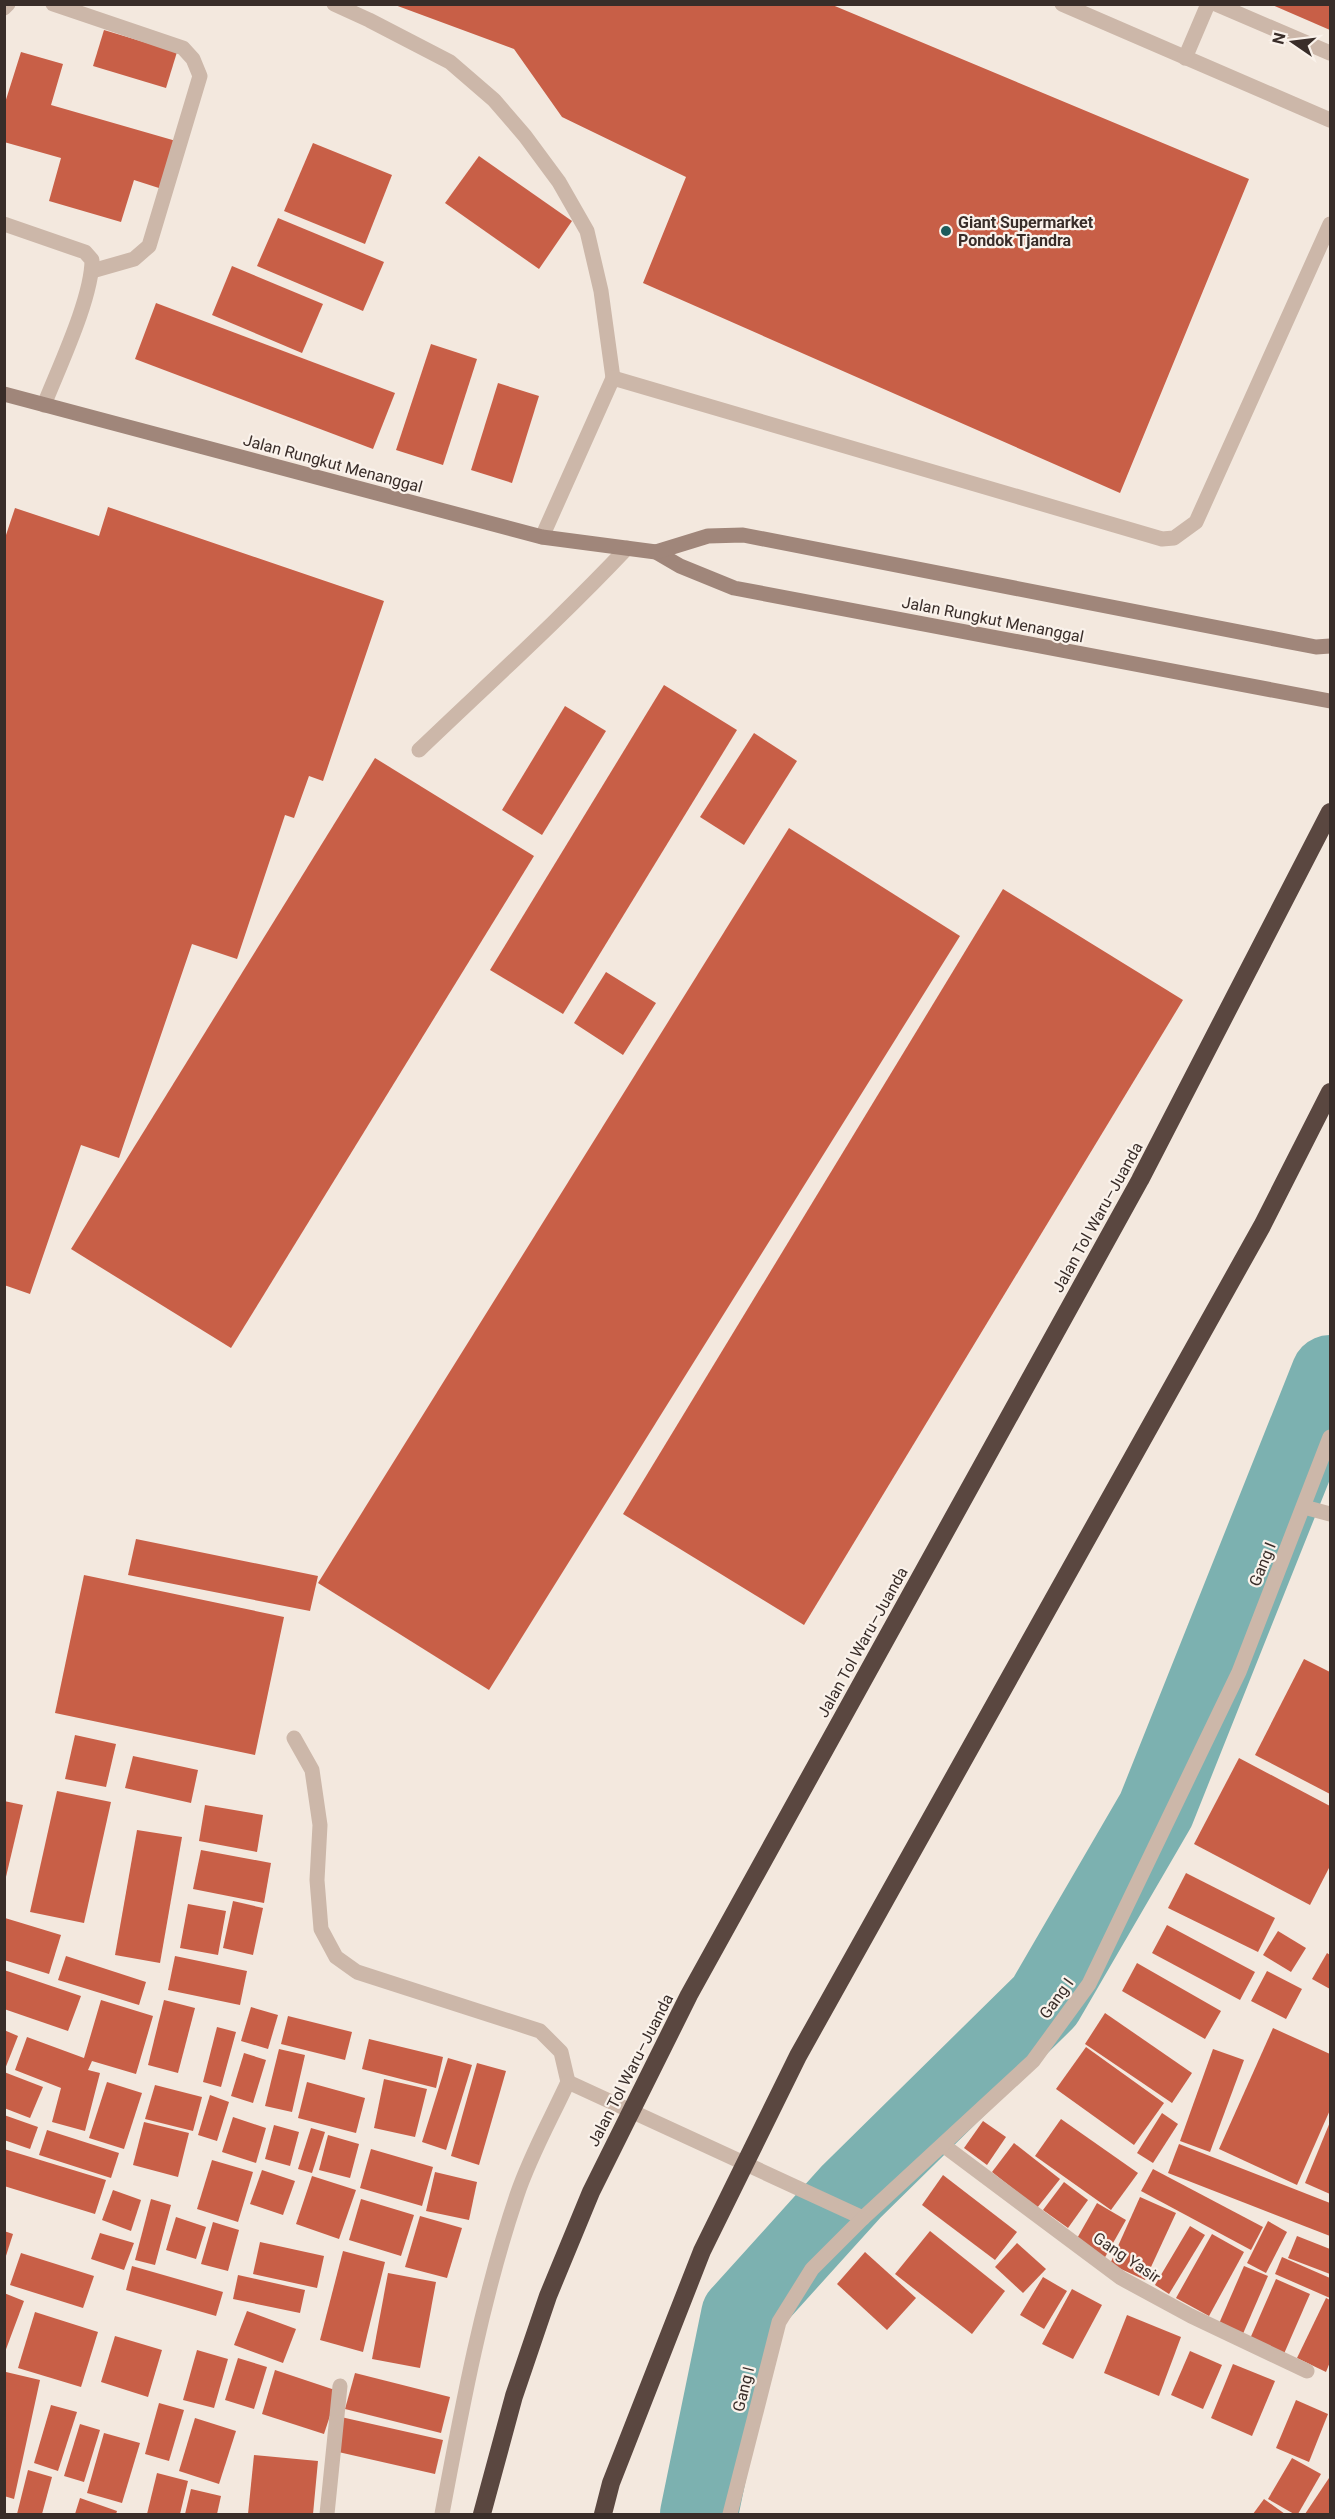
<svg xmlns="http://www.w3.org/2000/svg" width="1335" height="2519" viewBox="0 0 1335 2519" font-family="Roboto,sans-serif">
	<rect width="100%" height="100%" fill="#f3e8de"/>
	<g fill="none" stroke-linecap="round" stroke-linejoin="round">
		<polyline stroke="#7cb1b0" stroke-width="78" points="699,2514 740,2315 851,2192 1045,2001 1156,1810 1330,1374"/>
	</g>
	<g fill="#c85f47">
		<polygon points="830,4 1249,179 1120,493 643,283 686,177 562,117 514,49 395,5"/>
		<polygon points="1270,4 1330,4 1330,30"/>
		<polygon points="104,30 177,52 166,88 93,66"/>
		<polygon points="21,52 63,64 51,105 176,141 162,189 134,180 121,222 49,201 61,158 4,142 4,106"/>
		<polygon points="313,143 392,175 365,244 284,211"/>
		<polygon points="479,156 572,221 539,269 445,203"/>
		<polygon points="278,218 384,262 363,311 257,266"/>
		<polygon points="232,266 323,304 302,353 212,315"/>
		<polygon points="156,303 395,393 373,449 135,359"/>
		<polygon points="431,344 477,359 443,465 396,450"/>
		<polygon points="498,383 539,396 512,483 471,470"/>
		<polygon points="108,507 384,601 323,781 309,776 294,818 285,815 237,959 192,944 119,1158 81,1145 30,1294 4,1285 4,541 15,508 99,536"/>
		<polygon points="664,685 737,730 563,1014 490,970"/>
		<polygon points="565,706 606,731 542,835 502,810"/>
		<polygon points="754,733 797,761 744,845 700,817"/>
		<polygon points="375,758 534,856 231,1348 71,1249"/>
		<polygon points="789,828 960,936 489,1690 318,1583"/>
		<polygon points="1003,889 1183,1000 804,1625 623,1514"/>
		<polygon points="606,972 656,1003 623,1055 574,1023"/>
		<polygon points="136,1539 318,1576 310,1611 128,1575"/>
		<polygon points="84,1575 284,1617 255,1755 55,1713"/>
		<polygon points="1304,1659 1330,1672 1330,1794 1255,1755"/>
		<polygon points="75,1735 116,1744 106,1787 65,1779"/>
		<polygon points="133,1756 198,1770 191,1803 125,1788"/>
		<polygon points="1239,1758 1330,1806 1330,1866 1310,1905 1194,1844"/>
		<polygon points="57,1791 111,1802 84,1923 30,1912"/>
		<polygon points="4,1801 23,1805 5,1881 4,1881"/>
		<polygon points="205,1805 263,1815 257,1852 199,1841"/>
		<polygon points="137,1830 182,1837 160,1963 115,1955"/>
		<polygon points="201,1850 271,1863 264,1903 193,1889"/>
		<polygon points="1186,1873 1275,1918 1258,1952 1168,1908"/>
		<polygon points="233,1901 263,1908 253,1955 223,1948"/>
		<polygon points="188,1904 226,1911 218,1955 180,1948"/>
		<polygon points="5,1918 61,1935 49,1974 4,1960"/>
		<polygon points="1167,1925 1255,1972 1240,2000 1152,1953"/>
		<polygon points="1278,1931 1306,1948 1291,1972 1263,1955"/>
		<polygon points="1327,1953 1330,1955 1330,1989 1312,1979"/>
		<polygon points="66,1956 146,1982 139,2005 58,1980"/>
		<polygon points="175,1956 247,1971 240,2005 168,1990"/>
		<polygon points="1137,1963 1221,2011 1205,2039 1122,1991"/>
		<polygon points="4,1970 81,1996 68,2031 4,2009"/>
		<polygon points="1267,1971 1302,1989 1286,2019 1251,2001"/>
		<polygon points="101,2000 153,2016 136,2074 92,2061 88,2070 100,2073 85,2131 52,2122 61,2088 15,2070 27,2037 84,2058"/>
		<polygon points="164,2000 195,2008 178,2073 148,2065"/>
		<polygon points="251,2007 278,2015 268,2049 241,2041"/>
		<polygon points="1105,2013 1192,2073 1172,2103 1085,2044"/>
		<polygon points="288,2016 352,2032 345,2060 281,2044"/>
		<polygon points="217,2027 236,2032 221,2087 203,2082"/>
		<polygon points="1273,2028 1330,2054 1330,2110 1297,2185 1219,2149"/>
		<polygon points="4,2030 18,2036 5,2069 4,2069"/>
		<polygon points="369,2039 443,2057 436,2088 362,2069"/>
		<polygon points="1086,2047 1164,2103 1134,2145 1056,2089"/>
		<polygon points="279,2049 305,2055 292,2112 265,2106"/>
		<polygon points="1213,2049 1244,2060 1210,2152 1180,2141"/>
		<polygon points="244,2053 266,2060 253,2103 231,2096"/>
		<polygon points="448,2058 472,2065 446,2150 422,2142"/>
		<polygon points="477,2063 506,2071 479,2165 451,2156"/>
		<polygon points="4,2072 43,2087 30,2118 4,2108"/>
		<polygon points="384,2079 427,2089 415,2137 374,2128"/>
		<polygon points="107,2082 142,2093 124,2149 89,2138"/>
		<polygon points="307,2082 365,2098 356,2133 298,2118"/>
		<polygon points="155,2085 202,2097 193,2131 145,2119"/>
		<polygon points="210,2095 229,2102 217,2141 198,2135"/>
		<polygon points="1162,2113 1178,2124 1153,2163 1137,2153"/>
		<polygon points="4,2115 38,2127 30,2149 4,2140"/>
		<polygon points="233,2117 266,2128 256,2163 222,2152"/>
		<polygon points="1061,2119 1138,2173 1111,2210 1035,2156"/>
		<polygon points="983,2121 1006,2137 987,2165 964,2148"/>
		<polygon points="144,2122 189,2133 178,2177 133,2165"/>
		<polygon points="1330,2122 1330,2194 1305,2183"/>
		<polygon points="274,2125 299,2132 290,2166 265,2159"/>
		<polygon points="311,2128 325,2132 312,2173 298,2169"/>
		<polygon points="47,2130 119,2153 111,2178 39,2155"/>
		<polygon points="328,2135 359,2144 350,2178 319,2170"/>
		<polygon points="1014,2143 1060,2179 1037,2208 992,2172"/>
		<polygon points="1179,2144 1330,2203 1330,2236 1168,2173"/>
		<polygon points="4,2149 106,2180 95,2214 4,2186"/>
		<polygon points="371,2149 433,2167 422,2206 360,2188"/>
		<polygon points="212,2160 253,2172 238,2222 197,2209"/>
		<polygon points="1153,2169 1263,2227 1251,2250 1141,2191"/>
		<polygon points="262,2170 295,2181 283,2215 250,2204"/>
		<polygon points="435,2172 477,2182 469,2220 426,2211"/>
		<polygon points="943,2175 1017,2232 995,2260 922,2205"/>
		<polygon points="312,2176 356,2190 339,2239 296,2224"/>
		<polygon points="1064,2182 1088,2200 1068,2228 1043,2210"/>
		<polygon points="113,2190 141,2200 131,2231 102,2220"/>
		<polygon points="1140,2197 1176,2213 1145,2280 1110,2264"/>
		<polygon points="151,2199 171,2205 155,2265 135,2260"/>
		<polygon points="361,2199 414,2215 401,2256 349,2240"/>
		<polygon points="1097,2203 1126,2220 1104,2259 1075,2242"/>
		<polygon points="420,2216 462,2228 447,2278 405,2267"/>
		<polygon points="176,2217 206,2227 196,2259 166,2250"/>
		<polygon points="1268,2221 1287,2232 1266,2273 1247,2263"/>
		<polygon points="213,2222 239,2230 228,2271 201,2264"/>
		<polygon points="1190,2226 1205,2235 1169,2294 1155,2285"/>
		<polygon points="4,2231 13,2234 5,2259 4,2259"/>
		<polygon points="930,2231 1005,2291 972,2334 895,2274"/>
		<polygon points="100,2233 134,2243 124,2270 91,2259"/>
		<polygon points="1212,2234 1244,2252 1209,2316 1176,2298"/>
		<polygon points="1297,2236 1330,2249 1330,2274 1288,2258"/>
		<polygon points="260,2242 324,2256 317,2288 253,2274"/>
		<polygon points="1017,2243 1046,2269 1023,2293 995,2267"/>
		<polygon points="343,2251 385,2262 363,2352 320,2340"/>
		<polygon points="865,2252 916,2298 887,2330 837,2284"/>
		<polygon points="21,2253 94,2276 83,2308 10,2285"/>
		<polygon points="1282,2257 1330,2278 1330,2298 1275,2274"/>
		<polygon points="132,2266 223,2292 216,2316 126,2290"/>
		<polygon points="1244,2266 1268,2276 1242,2336 1218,2326"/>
		<polygon points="388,2273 436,2282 420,2368 372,2359"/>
		<polygon points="238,2275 305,2290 300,2313 233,2299"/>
		<polygon points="1043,2277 1067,2291 1044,2329 1020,2315"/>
		<polygon points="1276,2279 1310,2294 1283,2356 1249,2341"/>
		<polygon points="1072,2289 1102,2305 1073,2359 1042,2344"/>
		<polygon points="4,2293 24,2301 5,2352 4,2352"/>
		<polygon points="1326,2298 1330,2300 1330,2362 1326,2372 1297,2358"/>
		<polygon points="247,2311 296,2329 283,2363 234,2345"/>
		<polygon points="35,2312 98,2332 81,2387 18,2368"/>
		<polygon points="1127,2315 1181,2337 1159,2396 1104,2373"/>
		<polygon points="115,2336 162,2350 148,2397 101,2382"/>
		<polygon points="197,2350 228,2359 214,2408 183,2400"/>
		<polygon points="1190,2351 1222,2365 1203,2409 1171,2395"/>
		<polygon points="238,2358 267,2367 254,2409 225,2400"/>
		<polygon points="1233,2364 1275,2381 1252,2436 1211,2418"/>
		<polygon points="275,2370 338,2391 324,2434 262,2414"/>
		<polygon points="6,2372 40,2380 14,2499 4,2496"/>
		<polygon points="355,2373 450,2397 441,2433 345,2409"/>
		<polygon points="1296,2400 1328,2414 1309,2462 1276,2448"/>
		<polygon points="159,2403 184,2410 169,2461 145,2454"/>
		<polygon points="51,2405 77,2412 58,2471 34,2463"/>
		<polygon points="341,2417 443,2440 435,2474 334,2451"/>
		<polygon points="195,2418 236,2431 219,2484 179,2471"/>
		<polygon points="80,2424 100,2430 84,2482 64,2476"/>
		<polygon points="104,2433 140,2443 122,2503 87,2493"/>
		<polygon points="254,2455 318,2461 313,2514 248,2514"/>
		<polygon points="1292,2458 1321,2474 1298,2514 1294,2514 1268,2499"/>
		<polygon points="28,2470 52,2477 42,2514 17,2514"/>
		<polygon points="157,2473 188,2481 180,2514 147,2514"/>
		<polygon points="1329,2478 1330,2480 1330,2514 1305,2514"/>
		<polygon points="191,2489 221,2496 217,2514 185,2514"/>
		<polygon points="80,2498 117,2511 116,2514 75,2514"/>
		<polygon points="1264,2499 1285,2514 1253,2514"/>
	</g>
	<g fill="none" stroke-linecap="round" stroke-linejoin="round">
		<g stroke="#ccb7a9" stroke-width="15">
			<polyline points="53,4 183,48 193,59 200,76 149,246 134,259 92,271"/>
			<polyline points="334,4 369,20 450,62 494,100 525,136 559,182 587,231 601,291 613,378"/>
			<polyline points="1062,4 1330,120"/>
			<polyline points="1216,4 1330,53"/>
			<polyline points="4,8 8,4"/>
			<polyline points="1185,58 1208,4"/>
			<path d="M4,224L85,252L92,260C92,298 59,367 44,405"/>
			<polyline points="542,537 613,378 1162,539 1174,538 1196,522 1330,224"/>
			<path d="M419,750C489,683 561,618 627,548"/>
			<polyline points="294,1738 312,1770 320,1825 317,1880 321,1929 336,1957 357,1972 540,2031 561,2052 568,2082"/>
		</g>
		<g stroke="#ccb7a9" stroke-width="15">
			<polyline points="1304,1507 1330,1514"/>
			<polyline points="943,2145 1121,2278 1191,2316 1307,2371"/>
			<polyline points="327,2514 340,2386"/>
			<path d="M442,2514C462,2407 482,2299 517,2195C530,2156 551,2119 568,2082L863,2218"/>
			<polyline points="730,2514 779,2322 812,2269 863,2218 1033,2061 1089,1984 1239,1672 1330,1437"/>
		</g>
		<g stroke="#a0867a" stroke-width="15">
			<polyline points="4,394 542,537 656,552 680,566 734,588 1330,701"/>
			<polyline points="656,552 708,536 743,535 1316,647 1330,646"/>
		</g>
		<g stroke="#5a4740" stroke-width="18">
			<polyline points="482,2514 514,2396 548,2296 591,2192 689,1995 1140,1180 1330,812"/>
			<polyline points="603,2514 611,2483 702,2251 798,2056 1262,1226 1330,1092"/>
		</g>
	</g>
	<circle fill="#1d5b5b" stroke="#faf2eb" stroke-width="2" cx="946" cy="231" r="6"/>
	<g text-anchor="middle" stroke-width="4.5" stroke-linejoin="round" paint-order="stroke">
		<g font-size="16" font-weight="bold" fill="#392d29" stroke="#faf2eb" text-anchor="start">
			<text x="958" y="228">Giant Supermarket<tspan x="958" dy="18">Pondok Tjandra</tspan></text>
		</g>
		<g font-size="16" fill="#392d29" stroke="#faf2eb">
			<text transform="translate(333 463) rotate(15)" y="6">Jalan Rungkut Menanggal</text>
			<text transform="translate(993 619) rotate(11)" y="6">Jalan Rungkut Menanggal</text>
			<text transform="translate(1097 1217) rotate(-61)" y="6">Jalan Tol Waru–Juanda</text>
			<text transform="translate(1262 1564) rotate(-68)" y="6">Gang I</text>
			<text transform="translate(862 1642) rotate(-61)" y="6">Jalan Tol Waru–Juanda</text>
			<text transform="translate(1056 1998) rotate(-54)" y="6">Gang I</text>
			<text transform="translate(630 2070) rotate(-63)" y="6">Jalan Tol Waru–Juanda</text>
			<text transform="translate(1127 2257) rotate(34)" y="6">Gang Yasir</text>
			<text transform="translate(743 2389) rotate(-76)" y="6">Gang I</text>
		</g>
	</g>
	<rect width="1335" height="2519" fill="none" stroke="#392d29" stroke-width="12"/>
	<g transform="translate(1293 42) rotate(284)" stroke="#faf2eb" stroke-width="4.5" paint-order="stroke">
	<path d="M0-4.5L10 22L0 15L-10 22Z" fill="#392d29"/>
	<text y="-9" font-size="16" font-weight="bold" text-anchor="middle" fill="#392d29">N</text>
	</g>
</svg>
